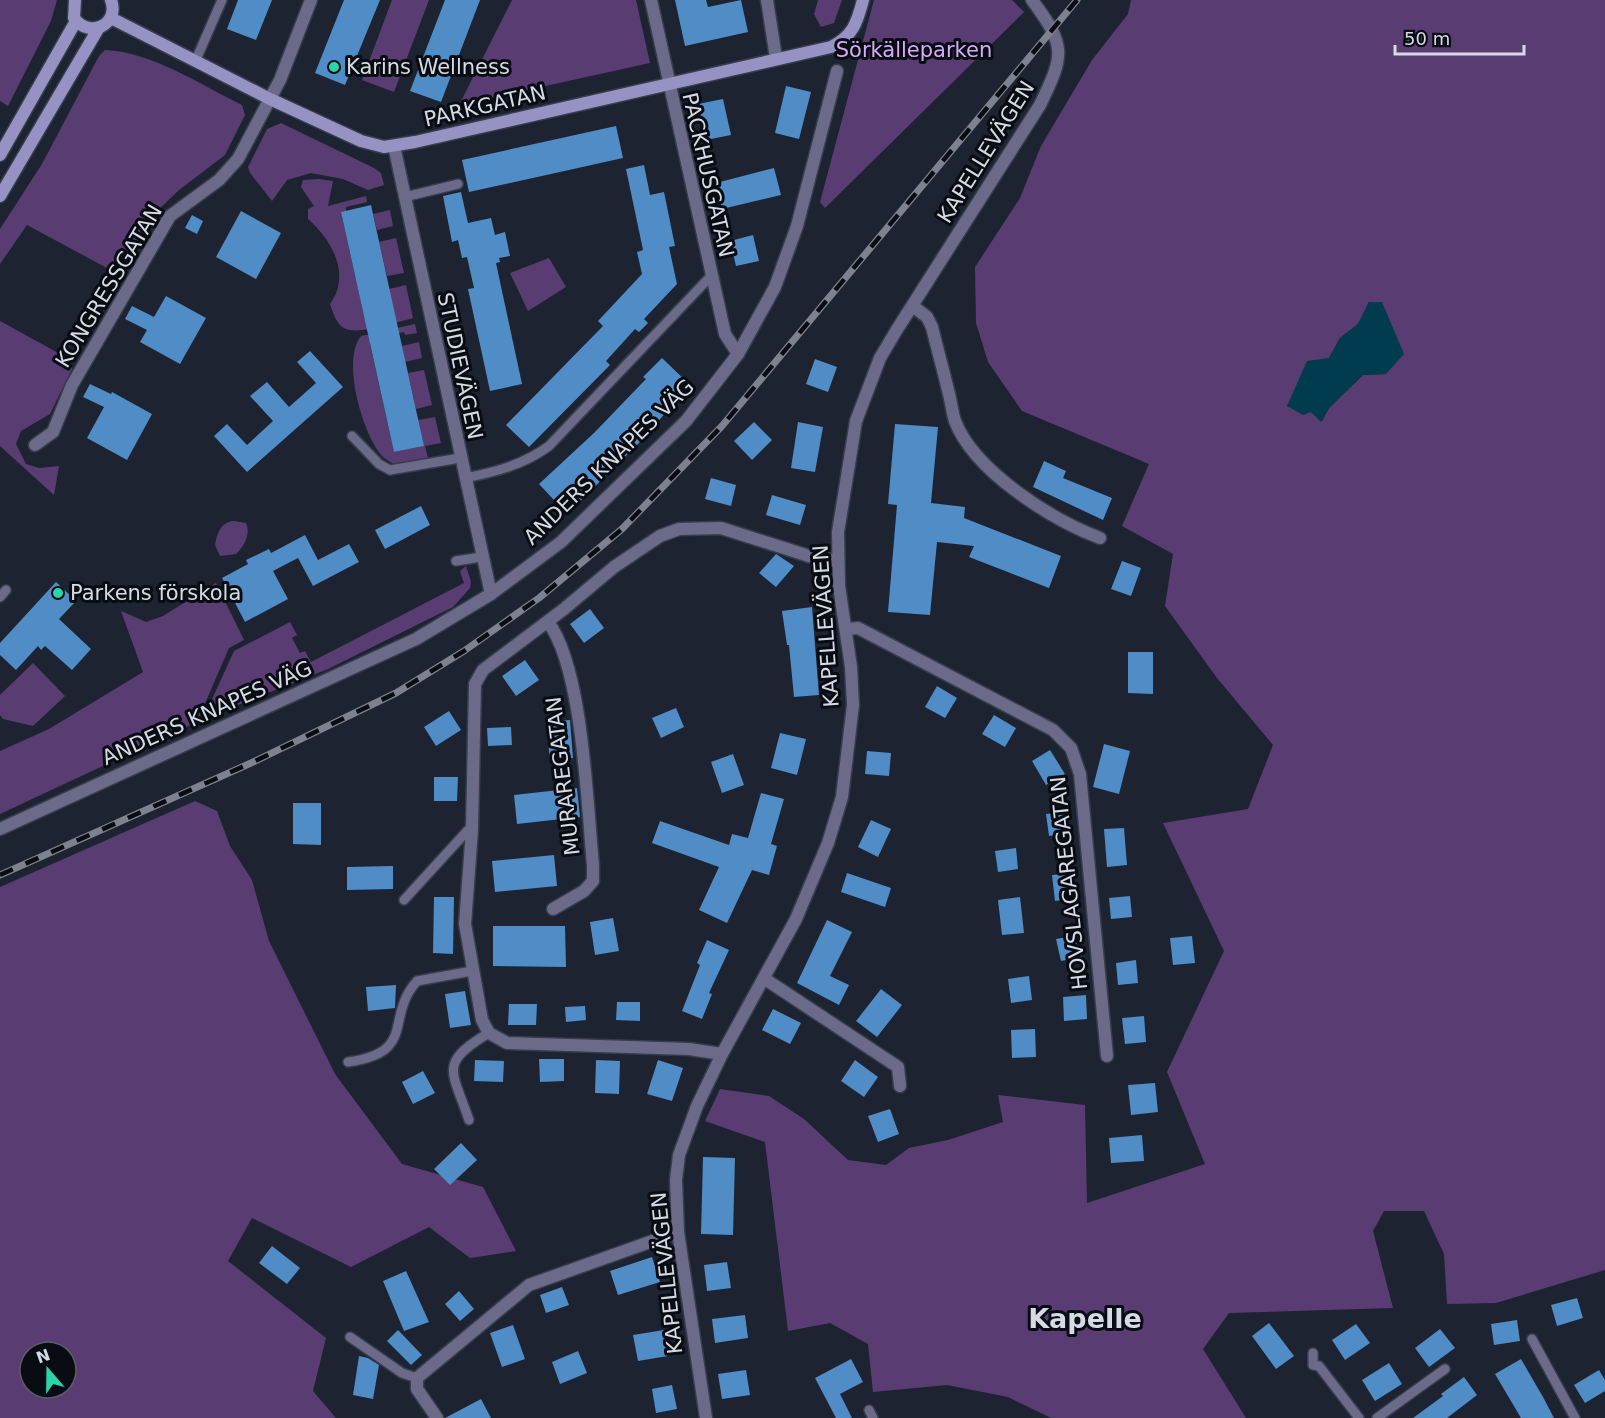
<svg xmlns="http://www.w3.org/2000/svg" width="1605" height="1418" viewBox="0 0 1605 1418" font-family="'DejaVu Sans',sans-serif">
	<rect width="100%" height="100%" fill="#1d2331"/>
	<g fill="#593d72" fill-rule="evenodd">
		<polygon points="0,0 57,0 51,21 8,106 0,101"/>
		<polygon points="392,0 429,0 394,92 362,80"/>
		<polygon points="512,0 636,0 650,63 459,105"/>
		<polygon points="818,0 842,0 834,23 821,27 814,14"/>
		<polygon points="874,0 1012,0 1024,12 825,208 820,202"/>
		<path d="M1131,0H1605V1270L1496,1303L1447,1304L1444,1254L1424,1211H1384L1373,1231L1393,1308L1229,1313L1203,1349L1246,1418H1051L1008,1397L947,1385L873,1392L868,1344L830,1323L788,1331L765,1142L705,1121L720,1089L769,1096L804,1119L848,1160L886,1165L909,1148L948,1140L1003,1122L998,1095L1085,1105L1087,1203L1205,1164L1167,1072L1224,951L1163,823L1248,809L1273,745L1217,678L1165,606L1173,554L1122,526L1149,464L1022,411L988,362L976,323L975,267L1020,198L1041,146L1092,60L1128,14ZM1369,302L1386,374L1363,375L1329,408L1322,421L1311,412L1287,406L1297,388L1329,358L1340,338L1358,324Z"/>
		<path d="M105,50C152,52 201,85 242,105L245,115L225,155L179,190L156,212L120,275L27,225L0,264V229L42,164L99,56Z"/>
		<polygon points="281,123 374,168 381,173 384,185 368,190 343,179 311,173 287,180 272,201 250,173 248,167 267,129"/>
		<path d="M319,179L333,181L328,206L366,196L367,202L346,207V211L341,212L365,320L389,289L406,285L413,318C398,322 356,336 344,328C336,324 333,312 330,304C352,274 331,239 308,219V209L314,206L301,187L303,180Z"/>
		<polygon points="390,210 393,226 377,230 373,214"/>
		<polygon points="396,238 404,273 387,276 379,242"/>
		<polygon points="549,258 566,287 528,311 510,273"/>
		<polygon points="0,321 71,360 72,369 50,414 21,431 16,444 26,464 39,468 59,466 54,495 0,446"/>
		<path d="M415,324L417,333L405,335L404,332L375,339L370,344L394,452L423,446L418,420L435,417L441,443L425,446L428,458L395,465C391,462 386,460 383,457C363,436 341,360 361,336Z"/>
		<polygon points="419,342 422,358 405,362 402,346"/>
		<polygon points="424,370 432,405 416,409 408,373"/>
		<path d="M234,521L246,523C251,535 244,546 236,554L220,556L215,545C217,533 221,522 234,521Z"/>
		<polygon points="466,566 471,582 470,588 453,607 328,669 203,719 234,651 290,622 297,635 292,638 300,653 305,651 311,662 464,583 460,571"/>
		<polygon points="216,583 244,640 229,648 197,722 0,814 0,751 49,729 143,672 121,611 146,622 163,616"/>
		<polygon points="33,663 65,696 33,726 3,719 0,715 0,695"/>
		<path d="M195,801L217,811L230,846L252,880L269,941L335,1074L402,1164L483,1187L516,1251L470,1258L429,1227L351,1267L252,1218L228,1261L326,1338L313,1391L336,1418H0V887ZM30,1352H66V1388H30Z"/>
	</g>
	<polygon fill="#013b50" points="1369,302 1382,302 1404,354 1386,374 1363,375 1329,408 1321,422 1311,412 1303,415 1287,406 1307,361 1329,358 1340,338 1358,324"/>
	<g fill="#508cc6">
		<polygon points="238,0 272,0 256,40 227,29"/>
		<polygon points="344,0 380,0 345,85 315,73"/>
		<polygon points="445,0 480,0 441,102 410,91"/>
		<polygon points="675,0 706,0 708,7 741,0 748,32 685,46"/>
		<polygon points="786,86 811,92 799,139 775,133"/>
		<polygon points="723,99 731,135 706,140 698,104"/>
		<polygon points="616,126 623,158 469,192 462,160"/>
		<polygon points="644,165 650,195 664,192 675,246 669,247 677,284 644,319 648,323 639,332 635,329 606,361 610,365 529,447 506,425 603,326 598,321 642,274 637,252 643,250 626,169"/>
		<polygon points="774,168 781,195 722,209 716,183"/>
		<polygon points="461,192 468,223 491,218 495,235 505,232 510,256 499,258 500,262 496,263 522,384 490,391 468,289 474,288 467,257 462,258 458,240 452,242 443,196"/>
		<polygon points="371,205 424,446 394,452 341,212"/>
		<polygon points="241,211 281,233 256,279 216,257"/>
		<polygon points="192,215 203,221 197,234 185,228"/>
		<polygon points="753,235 759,261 736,266 730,241"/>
		<polygon points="166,296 206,318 180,364 140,342 147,330 125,319 132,306 154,317"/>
		<polygon points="310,351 343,387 247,472 214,436 227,424 247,445 273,421 250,396 267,382 289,407 316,383 297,362"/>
		<polygon points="662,358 690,385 639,443 567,514 539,484 594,433 646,379 643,377"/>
		<polygon points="815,359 837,367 828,392 806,384"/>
		<polygon points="90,384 111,394 112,392 152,414 127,460 87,438 104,407 83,397"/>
		<polygon points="754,422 772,440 752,460 734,441"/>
		<polygon points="798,422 823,427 815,472 791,468"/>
		<polygon points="895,424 938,427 931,503 965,507 964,518 1061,556 1049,588 969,557 974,546 937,542 930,615 888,612 897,505 888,504"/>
		<polygon points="1044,461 1066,471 1063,478 1112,498 1103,520 1033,487"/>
		<polygon points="711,478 736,485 731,506 705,499"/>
		<polygon points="772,495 806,505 800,525 766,515"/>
		<polygon points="421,506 430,525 385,549 375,530"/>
		<polygon points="305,535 318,560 349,544 359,562 313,586 298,558 273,571 288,599 245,622 222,578 248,564 246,560 269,549 271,553"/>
		<polygon points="776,554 794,566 776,587 759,573"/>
		<polygon points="1122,561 1141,568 1131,596 1111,589"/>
		<polygon points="56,582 76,601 59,619 91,649 72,670 45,646 41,650 38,646 16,670 0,655 0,643"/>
		<polygon points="812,607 819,695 794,697 789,645 787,645 782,611"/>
		<polygon points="590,609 604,628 584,643 570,624"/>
		<polygon points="1128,652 1153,652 1153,694 1128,693"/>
		<polygon points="525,660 539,680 516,696 502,676"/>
		<polygon points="937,686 957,698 945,718 925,707"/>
		<polygon points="676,708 684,727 661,738 652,718"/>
		<polygon points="449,711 461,730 436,746 424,727"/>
		<polygon points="994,715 1016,728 1005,747 982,734"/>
		<polygon points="570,720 573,758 550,760 546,722"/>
		<polygon points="511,727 512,745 488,746 487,728"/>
		<polygon points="780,733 806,739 797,775 771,768"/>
		<polygon points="1104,744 1130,751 1119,794 1093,787"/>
		<polygon points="1050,750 1065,774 1046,785 1032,761"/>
		<polygon points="867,751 891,753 889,776 865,774"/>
		<polygon points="733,754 744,785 722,793 711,762"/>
		<polygon points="434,777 458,777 457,801 434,801"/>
		<polygon points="577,788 580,817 517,824 514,795"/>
		<polygon points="761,793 784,799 771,844 777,846 769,875 752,870 727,923 699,910 719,867 652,843 660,821 729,845 732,834 748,838"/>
		<polygon points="293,803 321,803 321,845 293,844"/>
		<polygon points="1066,812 1069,833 1049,836 1046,814"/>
		<polygon points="871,820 891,829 878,857 858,847"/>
		<polygon points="1124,828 1127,865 1107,867 1104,829"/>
		<polygon points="1016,848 1018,869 998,872 995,851"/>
		<polygon points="554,855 557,886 495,892 492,861"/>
		<polygon points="393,866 393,889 347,890 347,867"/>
		<polygon points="847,873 891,888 885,907 841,892"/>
		<polygon points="1072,873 1075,898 1055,901 1052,875"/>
		<polygon points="1130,896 1132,917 1111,919 1109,898"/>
		<polygon points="434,897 454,897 453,954 433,953"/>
		<polygon points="1020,897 1024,933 1002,935 998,900"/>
		<polygon points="613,918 619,951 595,955 590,922"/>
		<polygon points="827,920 852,932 830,976 849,985 839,1005 797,983"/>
		<polygon points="493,926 565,926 566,967 493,966"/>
		<polygon points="1078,935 1082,957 1061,961 1056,939"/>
		<polygon points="1192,936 1195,963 1173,965 1170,938"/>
		<polygon points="707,940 729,950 709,993 712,994 702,1019 682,1011 700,965 697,963"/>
		<polygon points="1136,960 1138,983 1118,985 1116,963"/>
		<polygon points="1029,976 1032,1000 1011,1003 1008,979"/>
		<polygon points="396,985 395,1008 368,1011 366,987"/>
		<polygon points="881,989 902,1005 877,1037 856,1021"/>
		<polygon points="465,991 471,1025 450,1028 445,994"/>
		<polygon points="1086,995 1087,1019 1064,1021 1063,997"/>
		<polygon points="617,1002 640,1002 640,1021 616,1020"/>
		<polygon points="509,1004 537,1004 536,1025 508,1025"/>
		<polygon points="585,1006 586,1020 566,1022 565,1007"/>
		<polygon points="773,1009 801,1023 790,1044 762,1030"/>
		<polygon points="1144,1016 1146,1042 1125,1044 1122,1018"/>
		<polygon points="1035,1029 1036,1057 1012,1058 1011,1030"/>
		<polygon points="539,1059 564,1059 564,1081 540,1082"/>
		<polygon points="475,1060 504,1061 503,1082 474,1081"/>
		<polygon points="596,1060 620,1061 619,1094 595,1093"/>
		<polygon points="658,1060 683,1068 672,1101 647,1094"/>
		<polygon points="855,1060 878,1077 864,1097 841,1081"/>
		<polygon points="423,1071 435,1093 413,1104 402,1082"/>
		<polygon points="1155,1083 1158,1112 1131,1115 1128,1085"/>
		<polygon points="890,1109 899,1134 878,1142 868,1116"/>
		<polygon points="1142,1135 1144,1161 1111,1163 1109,1138"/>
		<polygon points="461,1143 477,1160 450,1185 434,1169"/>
		<polygon points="703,1157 735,1158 733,1235 701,1234"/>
		<polygon points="272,1246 300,1268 287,1284 259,1263"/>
		<polygon points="652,1257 660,1282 618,1295 610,1271"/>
		<polygon points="727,1262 731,1288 707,1291 704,1265"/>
		<polygon points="406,1271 429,1322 404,1331 383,1281"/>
		<polygon points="562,1287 569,1305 546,1313 540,1295"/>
		<polygon points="459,1291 474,1309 460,1321 445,1304"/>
		<polygon points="1577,1298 1583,1318 1557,1326 1551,1305"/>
		<polygon points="745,1315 748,1338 715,1343 712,1319"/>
		<polygon points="1517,1320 1520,1341 1494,1345 1491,1324"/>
		<polygon points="1269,1323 1294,1356 1276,1369 1252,1336"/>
		<polygon points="1356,1324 1370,1343 1345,1360 1332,1340"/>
		<polygon points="513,1325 525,1359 502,1367 490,1333"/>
		<polygon points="1440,1329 1455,1348 1429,1367 1415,1348"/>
		<polygon points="398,1330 422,1355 411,1365 387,1341"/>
		<polygon points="664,1330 668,1356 638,1361 633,1335"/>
		<polygon points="578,1351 587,1373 560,1384 552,1362"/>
		<polygon points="359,1356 368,1358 379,1365 373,1399 353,1395"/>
		<polygon points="851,1359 863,1382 840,1394 852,1418 836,1418 815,1378"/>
		<polygon points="1521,1359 1543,1397 1554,1418 1521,1418 1495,1374"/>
		<polygon points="1389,1363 1402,1384 1375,1401 1362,1380"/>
		<polygon points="746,1370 750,1395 722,1399 718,1374"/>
		<polygon points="1599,1370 1605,1380 1605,1391 1585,1403 1574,1385"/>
		<polygon points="1464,1377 1477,1395 1447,1418 1413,1418 1443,1396 1441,1394"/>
		<polygon points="672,1385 677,1409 656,1413 652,1389"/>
		<polygon points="481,1399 491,1418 445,1418"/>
	</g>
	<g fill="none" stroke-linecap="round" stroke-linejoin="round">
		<defs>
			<g id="lane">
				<polyline points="195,62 222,0"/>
				<polyline points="404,197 458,184"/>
				<polyline points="352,436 379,464 390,470 460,458"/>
				<path d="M465,478C495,472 523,465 549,446L709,278"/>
				<polyline points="456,561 481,557"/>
				<polyline points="0,597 6,590"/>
				<polyline points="404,900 468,830 472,830"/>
				<path d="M348,1062C418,1052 384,1018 417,981L472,971"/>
				<path d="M469,1120C452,1070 438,1063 489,1033"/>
				<polyline points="350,1337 402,1373 417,1378"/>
				<polyline points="1532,1339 1575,1418"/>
				<polyline points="1313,1353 1313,1365 1319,1366 1359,1418"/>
				<polyline points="869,1410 873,1418"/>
				<polyline points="1377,1418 1445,1369"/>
			</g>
			<g id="street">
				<polyline points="651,0 725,334 738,354"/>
				<polyline points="767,0 776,58"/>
				<polyline points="394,146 491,594"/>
				<path d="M913,306L927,317L932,327C937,348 943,369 948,390C951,400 952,412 955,421C974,471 1052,520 1100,538"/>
				<polyline points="35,445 53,432 72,385 170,216 219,180 238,159 280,80 311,0"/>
				<path d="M548,622C583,668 587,805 593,865V881L584,891L553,909"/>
				<polyline points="846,629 858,628 1053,730 1071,748 1080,774 1107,1056"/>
				<polyline points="0,829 416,639 491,594 561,542 686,421 738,354 775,287 797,226 837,71"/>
				<polyline points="765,979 898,1067 900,1086"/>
				<polyline points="722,1054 689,1049 507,1043 489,1033 482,1020 465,924 472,830 475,684 483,670 564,609 614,567 660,536 679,529 721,528 809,556 837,561"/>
				<polyline points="437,1418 417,1389 417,1378 529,1285 678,1232"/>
				<path d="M706,1418L678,1232L676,1180L679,1155L697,1106L722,1054L796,919L828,843L842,797L853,705L851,667L839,586L838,532L856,421L880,358L896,331L1040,105C1065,54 1066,46 1032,0"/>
			</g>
			<g id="secondary">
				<path d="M75,0L74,18C89,39 120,25 111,0"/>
				<path d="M111,18L270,99L361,141L384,147L415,142L831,47C853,36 857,23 863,0"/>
				<polyline points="0,155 76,21"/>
				<polyline points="0,196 98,29"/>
			</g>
		</defs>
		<use href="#lane" stroke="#373d4a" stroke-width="12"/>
		<use href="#street" stroke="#373d4a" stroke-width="15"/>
		<use href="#secondary" stroke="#373d4a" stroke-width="15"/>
		<use href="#lane" stroke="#6c6a89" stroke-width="9"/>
		<use href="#street" stroke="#6c6a89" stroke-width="12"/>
		<use href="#secondary" stroke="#9692c4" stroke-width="12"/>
		<defs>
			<polyline id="rail" points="0,875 251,763 396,693 464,651 539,598 622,529 722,426 1077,0"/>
		</defs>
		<use href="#rail" stroke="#7d828e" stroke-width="7"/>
		<use href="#rail" stroke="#0a0c13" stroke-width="4.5" stroke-dasharray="14" stroke-linecap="butt"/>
	</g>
	<g fill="#2ad5ac" stroke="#0a0c13" stroke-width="2">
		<circle cx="334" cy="67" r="6"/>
		<circle cx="58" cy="593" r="6"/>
	</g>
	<g text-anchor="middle" stroke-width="6" stroke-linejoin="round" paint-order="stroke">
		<g font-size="21" fill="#d3acf7" stroke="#0a0c13">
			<text x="914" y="57">Sörkälleparken</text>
		</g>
		<g font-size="21" fill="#d6dae4" stroke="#0a0c13" text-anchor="start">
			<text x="346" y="74">Karins Wellness</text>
			<text x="70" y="600">Parkens förskola</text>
		</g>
		<g font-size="21" fill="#d6dae4" stroke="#0a0c13">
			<text transform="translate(485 106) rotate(-13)" y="7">PARKGATAN</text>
			<text transform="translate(986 152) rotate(-58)" y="7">KAPELLEVÄGEN</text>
			<text transform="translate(708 175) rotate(77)" y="7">PACKHUSGATAN</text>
			<text transform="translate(109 286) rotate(-59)" y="7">KONGRESSGATAN</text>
			<text transform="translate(460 366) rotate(78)" y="7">STUDIEVÄGEN</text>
			<text transform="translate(609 462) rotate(-44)" y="7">ANDERS KNAPES VÄG</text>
			<text transform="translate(826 626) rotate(-94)" y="7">KAPELLEVÄGEN</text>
			<text transform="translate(207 713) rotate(-24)" y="7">ANDERS KNAPES VÄG</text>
			<text transform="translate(563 776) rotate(-97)" y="7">MURAREGATAN</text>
			<text transform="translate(1069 883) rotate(-96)" y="7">HOVSLAGAREGATAN</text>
			<text transform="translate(667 1273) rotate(-96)" y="7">KAPELLEVÄGEN</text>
		</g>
		<g font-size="27" font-weight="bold" fill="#d6dae4" stroke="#0a0c13">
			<text x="1085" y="1328">Kapelle</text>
		</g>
	</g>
	<g transform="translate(48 1370) rotate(340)"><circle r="28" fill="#0a0c13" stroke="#5c5e67" stroke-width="1.5"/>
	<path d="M0-4.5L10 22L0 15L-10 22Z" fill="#2ad5ac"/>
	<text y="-9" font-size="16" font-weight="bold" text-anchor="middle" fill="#d6dae4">N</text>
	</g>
	<path d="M1395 45v9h129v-9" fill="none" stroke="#d6dae4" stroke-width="3"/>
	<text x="1404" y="45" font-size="18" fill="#d6dae4" stroke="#0a0c13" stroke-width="4.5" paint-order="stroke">50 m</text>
</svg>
